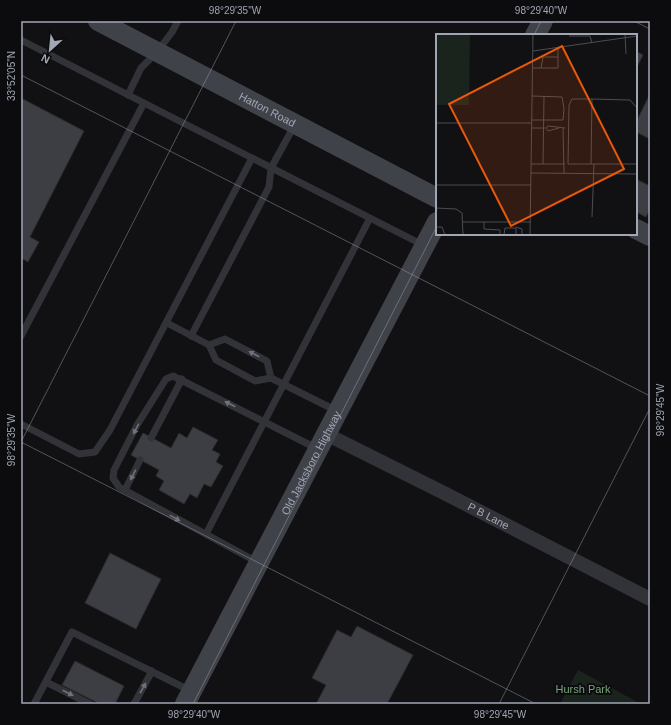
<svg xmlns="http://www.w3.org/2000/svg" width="671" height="725" viewBox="0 0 671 725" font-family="Arial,sans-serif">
	<rect width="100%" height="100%" fill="#111113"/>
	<polygon fill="#1b231d" points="578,670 641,704 560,704"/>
	<g fill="#3d3e43" stroke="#2b2b2f">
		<polygon points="636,51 643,55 636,69"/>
		<polygon points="650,94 650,139 636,132 636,122"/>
		<polygon points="21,98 84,131 30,237 39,242 28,262 21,258"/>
		<polygon points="636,179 650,186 650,209 646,217 636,212"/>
		<polygon points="193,427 218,440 212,450 220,454 216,462 223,466 211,487 204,484 197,498 190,494 184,504 159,490 164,481 156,476 159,470 131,455 143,433 171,448 179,433 187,438"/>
		<polygon points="110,553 161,579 136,629 85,603"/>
		<polygon points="357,626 413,655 387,704 316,704 326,685 312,678 337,630 351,637"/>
		<polygon points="75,661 124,686 115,704 100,704 62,685"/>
	</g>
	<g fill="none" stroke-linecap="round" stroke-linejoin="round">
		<g stroke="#323338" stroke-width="7">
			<polyline points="21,40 144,103 21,336"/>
			<polyline points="128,95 141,68 157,52 172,32 178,21"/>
			<polyline points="252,158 423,245"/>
			<polyline points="167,323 209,345 216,360 255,381 271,378 267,361 225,339 209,345"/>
			<polyline points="191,336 269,187 271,168 294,126"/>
			<polyline points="271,378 337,411"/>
			<polyline points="21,424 79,454 95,452 110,430 252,158 144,103"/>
			<polyline points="151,438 182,379"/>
			<polyline points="125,490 140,460"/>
			<polyline points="206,534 370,218"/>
			<polyline points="257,562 119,487 113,478 114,470 137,425 166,379 173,376 316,448"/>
			<polyline points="46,682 90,704"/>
			<polyline points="34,704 72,632 191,691"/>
			<polyline points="134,704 152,671"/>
		</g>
		<path stroke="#323338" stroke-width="14" id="s1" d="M326,434L446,494L650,599"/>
		<g stroke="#404249" stroke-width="20">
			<path id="s2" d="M98,21L437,198"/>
			<polyline points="535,35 543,21"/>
			<polyline points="636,229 650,236"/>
			<path id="s3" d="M185,704L437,222"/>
		</g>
	</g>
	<defs><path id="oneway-solid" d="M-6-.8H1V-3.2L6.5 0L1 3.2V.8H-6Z"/></defs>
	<g fill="#6f727d">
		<use href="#oneway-solid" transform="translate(254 354) rotate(-152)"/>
		<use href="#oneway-solid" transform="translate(230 404) rotate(-153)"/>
		<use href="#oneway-solid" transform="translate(136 429) rotate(118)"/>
		<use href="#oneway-solid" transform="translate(133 475) rotate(117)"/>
		<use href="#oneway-solid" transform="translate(175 518) rotate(29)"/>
		<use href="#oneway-solid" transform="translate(143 688) rotate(-61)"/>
		<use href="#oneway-solid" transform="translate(68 693) rotate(27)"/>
	</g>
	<path fill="none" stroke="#a1a6b5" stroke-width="1" stroke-opacity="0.45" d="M634,21L650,29M534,35L541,21M21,75L650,396M21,442L236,21M21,442L536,704M193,704L437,226M499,704L650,408"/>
	<g text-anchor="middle" stroke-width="4" stroke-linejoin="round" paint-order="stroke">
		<g font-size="11" fill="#a1a6b5" stroke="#0c0c0e">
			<text dy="4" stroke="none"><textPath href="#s2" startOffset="191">Hatton Road</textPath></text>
			<text dy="4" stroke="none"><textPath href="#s3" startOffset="272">Old Jacksboro Highway</textPath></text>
			<text dy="4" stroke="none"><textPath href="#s1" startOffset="182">P B Lane</textPath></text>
		</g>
		<g font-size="11" fill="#76a27b" stroke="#0c0c0e">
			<text x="583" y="693">Hursh Park</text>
		</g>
	</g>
	<g transform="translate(436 34)">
		<rect width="201" height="201" fill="#111113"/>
		<path d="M0,0H34L33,71H0Z" fill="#1b231d"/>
		<path fill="none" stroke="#4b4d54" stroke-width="1" d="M189,0L190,20M133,2H154L156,9M97,17L201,2M96,34H122V14M105,34L107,23H122M96,86H127L128,75L126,63L96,62M0,89H96M96,94H109M123,94L112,97L110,94L112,92L129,94M127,94L128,139M95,130H129M107,130L108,62M155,130H132L133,71L136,65H156M201,130H155L156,65L194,66L201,74M95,139L201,140M201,140V118M0,151H95M0,174L20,175L26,179L27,201M156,183L158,130M27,188H95M48,188V195L64,196V201M0,193H6L9,201M80,193L86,195V201M68,201L69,194H80V201M94,201L97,0"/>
		<path fill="#e8590c" fill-opacity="0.15" stroke="#e8590c" stroke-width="2" d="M126,12L188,135L75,192L13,70Z"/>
		<rect width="201" height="201" fill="none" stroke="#a1a6b5" stroke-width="2"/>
	</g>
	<rect width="671" height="725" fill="none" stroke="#0c0c0e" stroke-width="44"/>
	<g transform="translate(50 50) rotate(207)" stroke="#0c0c0e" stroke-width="3" paint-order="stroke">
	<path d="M0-3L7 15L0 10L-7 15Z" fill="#a1a6b5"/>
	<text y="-6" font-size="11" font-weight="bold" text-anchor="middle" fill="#a1a6b5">N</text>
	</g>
	<rect x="22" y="22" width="627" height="681" fill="none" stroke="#a1a6b5" stroke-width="1.5"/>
	<g font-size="10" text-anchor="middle" fill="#a1a6b5">
		<text x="235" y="14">98°29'35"W</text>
		<text x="541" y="14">98°29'40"W</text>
		<text transform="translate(11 76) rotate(-90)" y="4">33°52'05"N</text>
		<text transform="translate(660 410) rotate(-90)" y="4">98°29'45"W</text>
		<text transform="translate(11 440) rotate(-90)" y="4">98°29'35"W</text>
		<text x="194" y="718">98°29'40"W</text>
		<text x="500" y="718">98°29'45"W</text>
	</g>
</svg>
